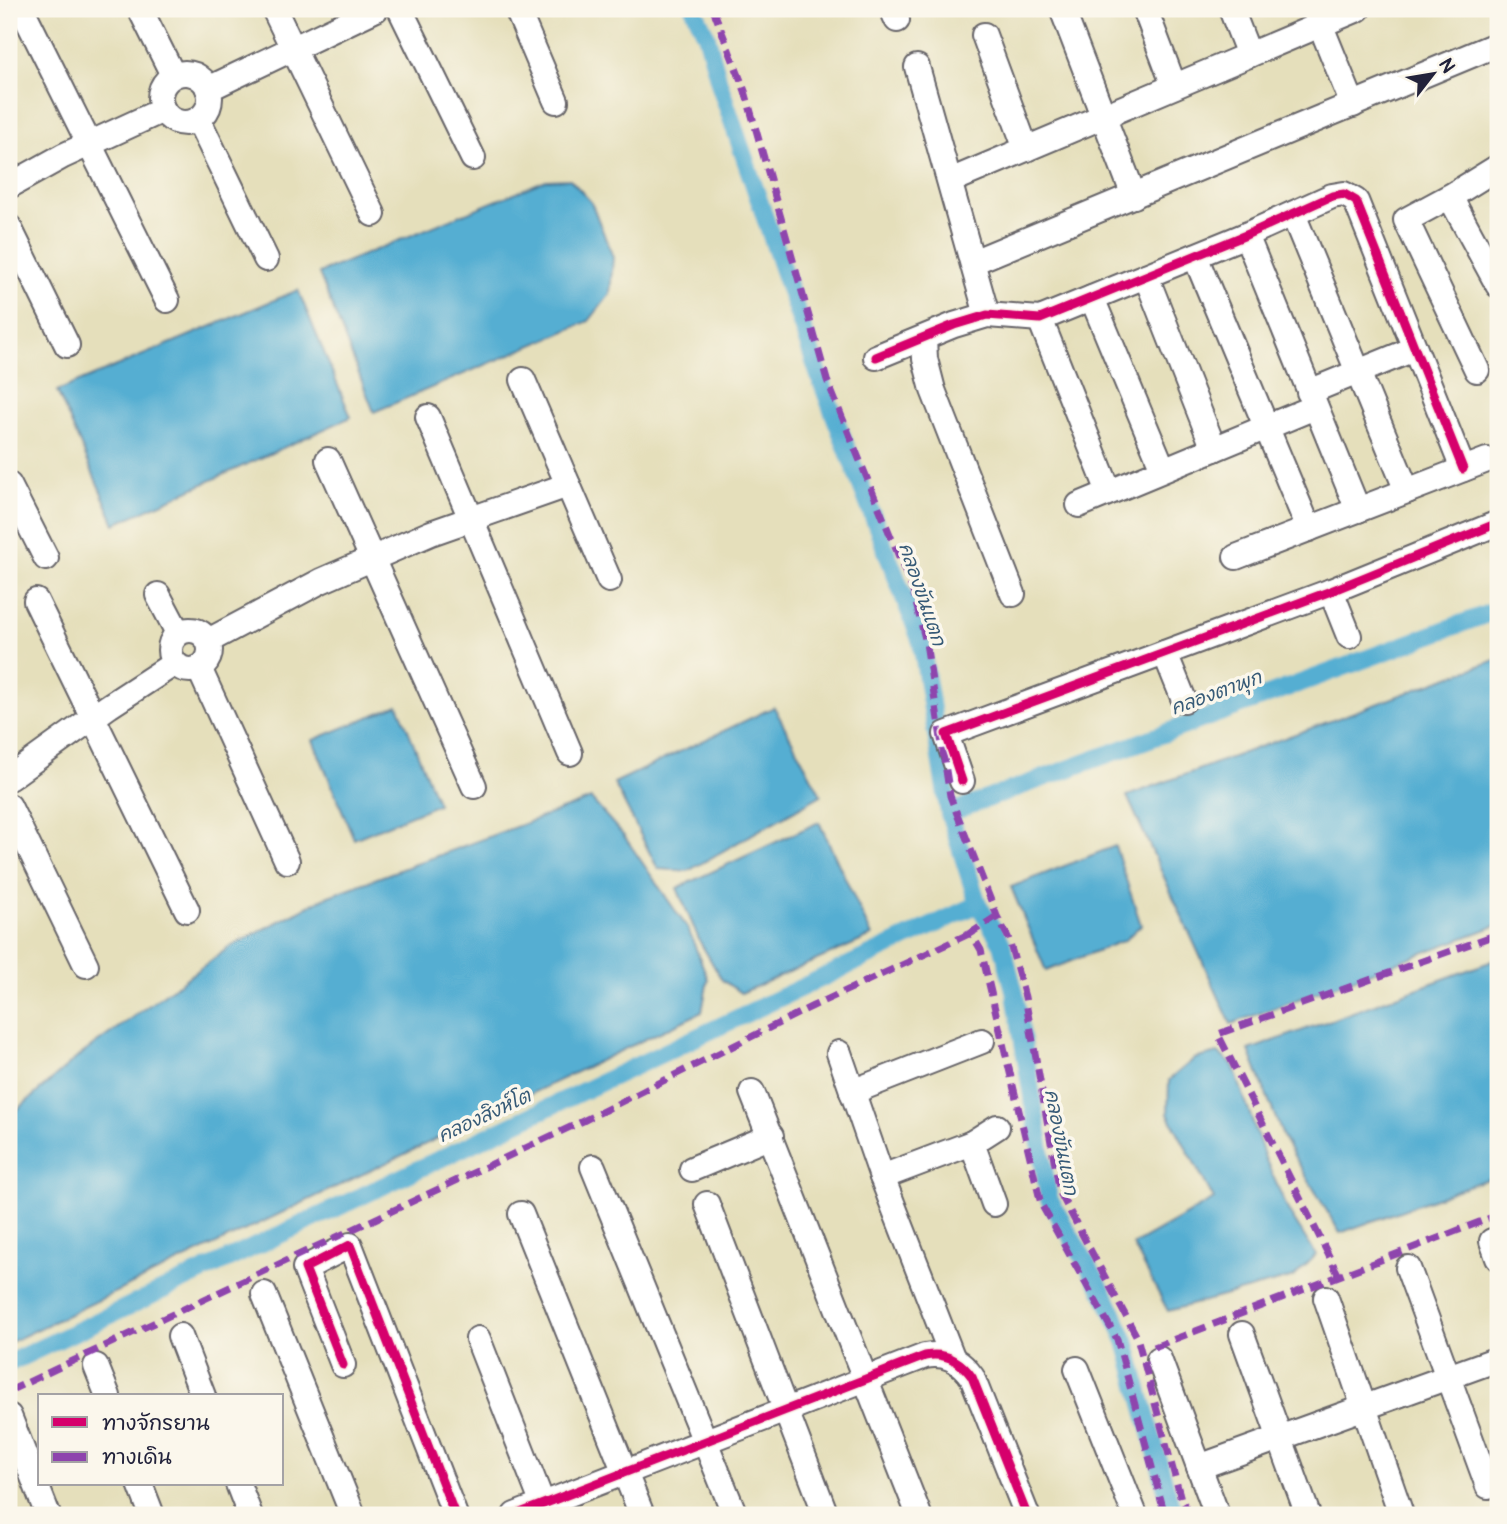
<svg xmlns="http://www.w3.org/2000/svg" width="1507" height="1524" viewBox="0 0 1507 1524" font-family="Pangolin,'Playpen Sans Thai',sans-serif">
	<rect width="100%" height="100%" fill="#fbf7ec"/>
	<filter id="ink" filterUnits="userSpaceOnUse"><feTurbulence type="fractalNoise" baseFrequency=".0143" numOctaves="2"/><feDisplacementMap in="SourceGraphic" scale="14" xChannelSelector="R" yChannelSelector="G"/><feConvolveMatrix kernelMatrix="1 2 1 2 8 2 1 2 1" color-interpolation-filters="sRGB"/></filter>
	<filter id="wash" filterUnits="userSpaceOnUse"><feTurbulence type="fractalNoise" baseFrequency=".00686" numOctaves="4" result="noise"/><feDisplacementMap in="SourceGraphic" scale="28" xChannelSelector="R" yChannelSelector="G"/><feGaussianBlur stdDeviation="1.57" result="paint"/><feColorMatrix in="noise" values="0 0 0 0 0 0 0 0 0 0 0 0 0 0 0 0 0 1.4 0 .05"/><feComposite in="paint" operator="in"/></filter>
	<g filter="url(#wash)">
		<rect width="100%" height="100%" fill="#e5dfbb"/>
		<g fill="#55aed2" stroke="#3c6886" stroke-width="2">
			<polygon points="570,179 591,202 613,257 610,294 589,321 374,412 319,273 546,180"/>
			<polygon points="298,290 351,417 115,524 57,391"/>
			<polygon points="1498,659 1498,925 1231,1024 1127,796"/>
			<polygon points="398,705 438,804 354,839 313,740"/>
			<polygon points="774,707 821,795 688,871 658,869 614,783"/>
			<polygon points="591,799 624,836 688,929 708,979 702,1012 9,1343 9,1117 79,1056 231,946 326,897"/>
			<polygon points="819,822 872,936 741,993 722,980 700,942 677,888"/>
			<polygon points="1115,846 1141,925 1125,940 1046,971 1011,887"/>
			<polygon points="1498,959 1498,1175 1340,1233 1284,1139 1249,1050"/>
			<polygon points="1218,1053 1233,1065 1265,1158 1289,1212 1316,1255 1294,1277 1168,1311 1133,1245 1214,1199 1168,1114 1169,1080 1194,1059"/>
		</g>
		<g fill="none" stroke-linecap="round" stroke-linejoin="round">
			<g stroke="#55aed2" stroke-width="18">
				<polyline points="694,9 707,37 720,86 819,376 921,642 949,813 978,904 1002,944 1015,994 1049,1199 1106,1297 1126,1341 1169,1500 1178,1515"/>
				<polyline points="949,813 1498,610"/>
				<polyline points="9,1363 978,904"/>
			</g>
		</g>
	</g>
	<g filter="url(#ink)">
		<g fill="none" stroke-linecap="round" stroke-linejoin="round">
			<defs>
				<g id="minor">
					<polyline points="22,9 167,300"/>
					<polyline points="140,9 173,75"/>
					<polyline points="274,9 373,214"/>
					<polyline points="400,9 473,158"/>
					<polyline points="517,9 556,101"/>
					<polyline points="892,9 897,20"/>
					<polyline points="1062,9 1134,196"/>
					<polyline points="1145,9 1174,86"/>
					<polyline points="1231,9 1249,55"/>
					<polyline points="1314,9 1353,105"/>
					<polyline points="984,35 1026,149"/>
					<polyline points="917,67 987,315"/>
					<circle cx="185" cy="98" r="25"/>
					<polyline points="208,89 376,9"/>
					<polyline points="198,119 266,259"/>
					<polyline points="1498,167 1456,193 1453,198 1455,206 1498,285"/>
					<polyline points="950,181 1358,9"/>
					<polyline points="9,186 63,156 163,110"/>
					<polyline points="1456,193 1406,220 1477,370"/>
					<polyline points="1293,214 1407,491"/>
					<polyline points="9,227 67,345"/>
					<polyline points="1246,235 1358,510"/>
					<polyline points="1195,256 1309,529"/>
					<polyline points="973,262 1498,44"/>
					<polyline points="1146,276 1214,449"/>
					<polyline points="1092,298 1163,469"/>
					<polyline points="1040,319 1109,492"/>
					<polyline points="924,338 925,359 933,390 1013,594"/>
					<polyline points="876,357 954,325 987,315 1040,319 1246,235 1332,196 1344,194 1356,201 1463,469"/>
					<polyline points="523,380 609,580"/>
					<polyline points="1309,392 1414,349"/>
					<polyline points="428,417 570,753"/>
					<polyline points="328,460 474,786"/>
					<polyline points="9,485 46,558"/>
					<polyline points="1079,505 1315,407"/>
					<polyline points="1236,557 1487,460"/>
					<polyline points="1331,591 1349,636"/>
					<polyline points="158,595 178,633"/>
					<polyline points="36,601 187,910"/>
					<circle cx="190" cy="650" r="20"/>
					<polyline points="208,641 321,581 431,533 568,485"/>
					<polyline points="1165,653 1184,700"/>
					<polyline points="199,668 287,861"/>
					<polyline points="9,778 109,706 175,663"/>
					<polyline points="962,781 946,734 1331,591 1498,523"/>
					<polyline points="9,806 86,965"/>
					<polyline points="839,1053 882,1177 953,1359"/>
					<polyline points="752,1092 919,1515"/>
					<polyline points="852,1092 982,1041"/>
					<polyline points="972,1143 994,1204"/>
					<polyline points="593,1167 735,1515"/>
					<polyline points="692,1169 771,1136"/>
					<polyline points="882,1177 972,1143 997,1127"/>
					<polyline points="707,1204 826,1515"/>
					<polyline points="521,1214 642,1515"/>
					<polyline points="1492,1241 1498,1258"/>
					<polyline points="1408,1268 1488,1486"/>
					<polyline points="264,1294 353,1515"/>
					<polyline points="1326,1298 1401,1514"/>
					<polyline points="1242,1334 1308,1515"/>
					<polyline points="180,1336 203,1396"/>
					<polyline points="478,1339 547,1515"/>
					<polyline points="1159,1359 1217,1515"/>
					<polyline points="343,1365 305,1268 350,1245 455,1515"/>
					<polyline points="96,1366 108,1396"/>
					<polyline points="1077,1369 1135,1515"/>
					<polyline points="9,1416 48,1515"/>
					<polyline points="1199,1467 1498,1359"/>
					<polyline points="140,1484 152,1515"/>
					<polyline points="238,1484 250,1515"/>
					<path d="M515,1515L925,1356C945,1352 960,1360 972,1377L1027,1515"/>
				</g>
			</defs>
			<use href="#minor" stroke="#666468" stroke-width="28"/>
			<use href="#minor" stroke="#fff" stroke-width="24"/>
			<g stroke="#8e44ad" stroke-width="7" stroke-dasharray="14 7" stroke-linecap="butt">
				<polyline points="713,9 745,91 827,380 913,591 926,643 950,796 997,916 1008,937 1025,997 1060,1193 1137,1337 1181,1499 1191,1515"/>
				<polyline points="997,916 971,933 981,950 1041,1204 1117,1339 1165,1515"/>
				<polyline points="1339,1276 1218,1034 1498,934"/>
				<polyline points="1154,1347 1498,1215"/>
				<polyline points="9,1391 445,1186 583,1121 813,1006 971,933"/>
			</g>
			<defs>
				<g id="cycleway">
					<polyline points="876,357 954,325 987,315 1040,319 1246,235 1332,196 1344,194 1356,201 1463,469"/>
					<polyline points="962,781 946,734 1331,591 1498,523"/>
					<polyline points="343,1365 305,1268 350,1245 455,1515"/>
					<path d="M515,1515L925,1356C945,1352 960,1360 972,1377L1027,1515"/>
				</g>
			</defs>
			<use href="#cycleway" stroke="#fbf7ec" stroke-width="13"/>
			<use href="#cycleway" stroke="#d6006c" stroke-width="9"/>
		</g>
	</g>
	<g text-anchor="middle" stroke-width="7" stroke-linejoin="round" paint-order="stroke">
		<g font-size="19" font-style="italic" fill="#365a77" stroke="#fbf7ec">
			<text transform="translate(923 594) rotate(71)" y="7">คลองขันแตก</text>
			<text transform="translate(1216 692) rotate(-20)" y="7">คลองตาพุก</text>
			<text transform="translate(484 1115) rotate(-25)" y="7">คลองสิงห์โต</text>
			<text transform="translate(1062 1142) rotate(79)" y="7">คลองขันแตก</text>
		</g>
	</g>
	<rect width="1507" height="1524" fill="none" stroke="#fbf7ec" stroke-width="35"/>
	<rect x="38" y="1394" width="245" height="91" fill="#fbf7ec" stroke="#a4a2a5" stroke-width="2"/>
	<rect x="52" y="1417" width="35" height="10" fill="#d6006c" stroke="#a4a2a5" stroke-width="2"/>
	<text x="102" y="1430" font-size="21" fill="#22223b">ทางจักรยาน</text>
	<rect x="52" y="1452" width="35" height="10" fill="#8e44ad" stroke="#a4a2a5" stroke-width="2"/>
	<text x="102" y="1464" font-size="21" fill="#22223b">ทางเดิน</text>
	<g transform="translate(1433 74) rotate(59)" stroke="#fbf7ec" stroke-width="5" paint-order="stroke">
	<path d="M0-5L12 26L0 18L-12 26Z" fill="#22223b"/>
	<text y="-10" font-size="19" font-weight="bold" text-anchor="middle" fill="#22223b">N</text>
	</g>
</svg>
